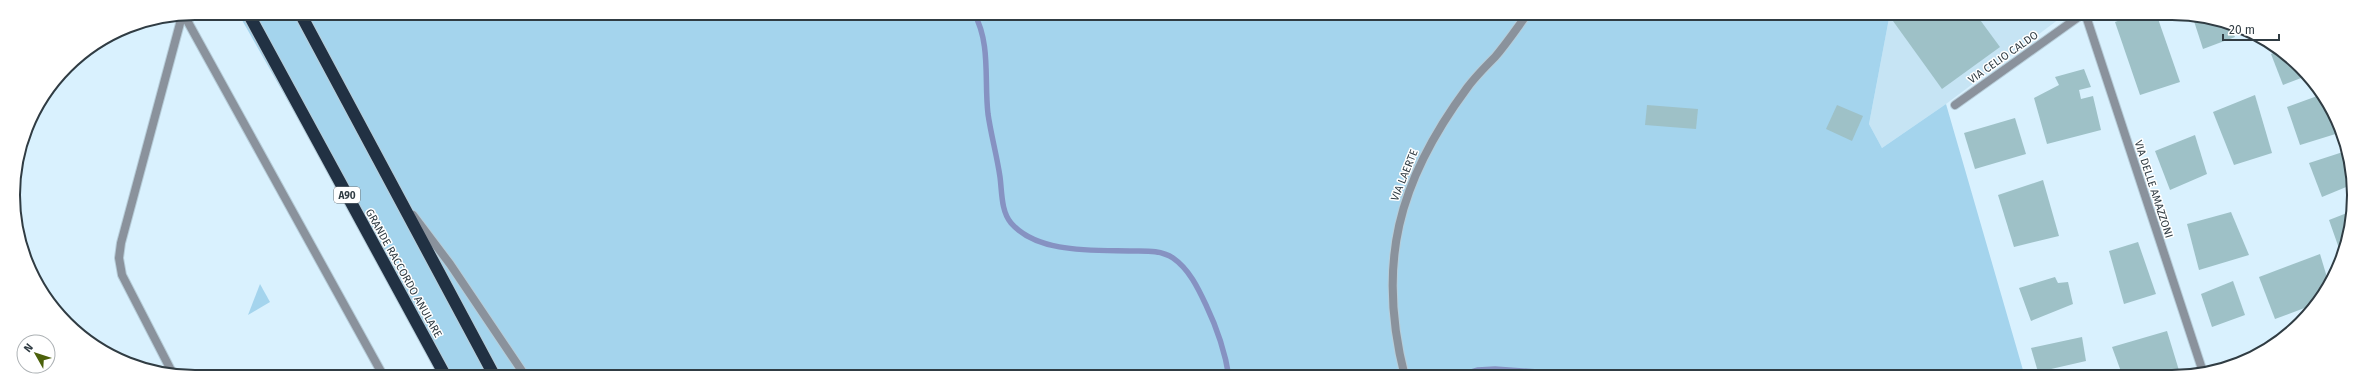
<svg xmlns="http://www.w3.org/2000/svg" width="2367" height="390" viewBox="0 0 2367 390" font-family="'Fira Sans',sans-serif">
	<rect width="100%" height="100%" fill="#d9f1fe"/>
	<polygon fill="#c6e4f4" points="1890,13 2067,13 1946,104 1882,148 1869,124"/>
	<g fill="#a4d4ed">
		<polygon points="238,13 1890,13 1869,124 1882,148 1946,104 2025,377 445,377"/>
		<polygon points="260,284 270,302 248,315"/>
	</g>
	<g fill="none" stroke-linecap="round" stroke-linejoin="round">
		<g stroke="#8692c2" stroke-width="5.5">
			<path d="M974,13C991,44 984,80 988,114C991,135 997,156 1000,177C1002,192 1001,211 1011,223C1038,254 1095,250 1132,251C1146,251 1161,250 1173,258C1189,269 1198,288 1206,305C1217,328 1225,351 1229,377"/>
			<polyline points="1455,377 1478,370 1495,369 1610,377"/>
		</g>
	</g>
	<g fill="#9ec1c7">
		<polygon points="1904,13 1975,13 2000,47 1942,89 1893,21"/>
		<polygon points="2032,13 2045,13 2036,20"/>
		<polygon points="2139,13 2156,13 2180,82 2140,95 2115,22"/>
		<polygon points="2192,15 2231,26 2235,37 2203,49"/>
		<polygon points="2278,51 2309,75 2283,85 2271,54"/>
		<polygon points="2084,69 2091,87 2079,90 2081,99 2093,96 2101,130 2047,144 2034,98 2059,85 2055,77"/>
		<polygon points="2255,95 2272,153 2234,165 2213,112"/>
		<polygon points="2320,95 2342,132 2300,145 2287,107"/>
		<polygon points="1647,105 1698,109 1696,129 1645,125"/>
		<polygon points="1837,105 1863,116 1852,141 1826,129"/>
		<polygon points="2015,118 2026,154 1975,169 1964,133"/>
		<polygon points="2195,135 2207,174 2170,190 2155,151"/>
		<polygon points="2346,151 2351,185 2322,197 2309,163"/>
		<polygon points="2043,180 2059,236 2014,247 1998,195"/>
		<polygon points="2352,211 2346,234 2341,254 2329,220"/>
		<polygon points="2231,212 2249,255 2199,270 2187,224"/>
		<polygon points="2138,242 2156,294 2124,304 2109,251"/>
		<polygon points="2320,254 2329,284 2315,304 2275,319 2259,277"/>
		<polygon points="2055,277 2058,283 2068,282 2073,304 2031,321 2019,288"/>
		<polygon points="2233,281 2245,315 2212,327 2201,294"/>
		<polygon points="2167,331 2181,377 2156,377 2155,373 2140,377 2123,377 2112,347"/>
		<polygon points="2082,337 2086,361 2038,372 2031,348"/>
	</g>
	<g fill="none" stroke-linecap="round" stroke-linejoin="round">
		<defs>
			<g id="service">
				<polyline points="184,15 384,377"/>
				<polyline points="413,215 450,264 526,377"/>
				<polyline points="173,374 122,275 119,258 121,243 182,16"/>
			</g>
			<g id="minor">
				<polyline points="2085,13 2203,372"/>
				<polyline points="1955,105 2084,13"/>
			</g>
			<path id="tertiary" d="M1405,377C1376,264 1398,181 1467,88C1475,77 1485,67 1495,57C1507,43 1517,28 1528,13"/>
			<g id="motorway">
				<polyline points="248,13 446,377"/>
				<polyline points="300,13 495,377"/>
			</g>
		</defs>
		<use href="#service" stroke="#b7cdd9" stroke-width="10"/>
		<use href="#minor" stroke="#b7cdd9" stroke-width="10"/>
		<use href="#tertiary" stroke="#b7cdd9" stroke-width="10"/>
		<use href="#motorway" stroke="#b7cdd9" stroke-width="14"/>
		<use href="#service" stroke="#8a929c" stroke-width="8"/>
		<use href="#minor" stroke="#8a929c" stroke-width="8"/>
		<use href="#tertiary" stroke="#8a929c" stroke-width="8"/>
		<use href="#motorway" stroke="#213143" stroke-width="12"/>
	</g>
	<g text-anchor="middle" stroke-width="3" stroke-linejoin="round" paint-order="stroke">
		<rect fill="#fff" stroke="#6e767b" stroke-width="1" x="334" y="187" width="26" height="16" rx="3"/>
		<g font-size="10" font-weight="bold" fill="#303c43">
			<text x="347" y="199">A90</text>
		</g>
		<g font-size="11" fill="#303c43" stroke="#fff">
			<text transform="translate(2003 57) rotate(-35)" y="4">VIA CELIO CALDO</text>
			<text transform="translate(1404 175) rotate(-68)" y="4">VIA LAERTE</text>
			<text transform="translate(2154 189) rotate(72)" y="4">VIA DELLE AMAZZONI</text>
			<text transform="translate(404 273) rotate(61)" y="4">GRANDE RACCORDO ANULARE</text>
		</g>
	</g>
	<path d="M0 0H2367V390H0ZM195 20H2172A175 175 0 0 1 2347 195V195A175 175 0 0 1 2172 370H195A175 175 0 0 1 20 195V195A175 175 0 0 1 195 20Z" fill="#fff" fill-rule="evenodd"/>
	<path fill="none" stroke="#303c43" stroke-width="2" d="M195 20H2172A175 175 0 0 1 2347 195V195A175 175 0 0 1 2172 370H195A175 175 0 0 1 20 195V195A175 175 0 0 1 195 20Z"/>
	<g transform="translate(36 354) rotate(309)"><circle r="19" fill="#ffffff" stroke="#acb1b4"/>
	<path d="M0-3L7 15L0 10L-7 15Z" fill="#4c610b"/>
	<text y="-6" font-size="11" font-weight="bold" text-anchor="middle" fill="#303c43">N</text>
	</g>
	<path d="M2223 34v6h56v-6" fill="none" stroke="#303c43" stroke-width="2"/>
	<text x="2229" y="34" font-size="12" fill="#303c43" stroke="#ffffff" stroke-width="3" paint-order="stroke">20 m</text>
</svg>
